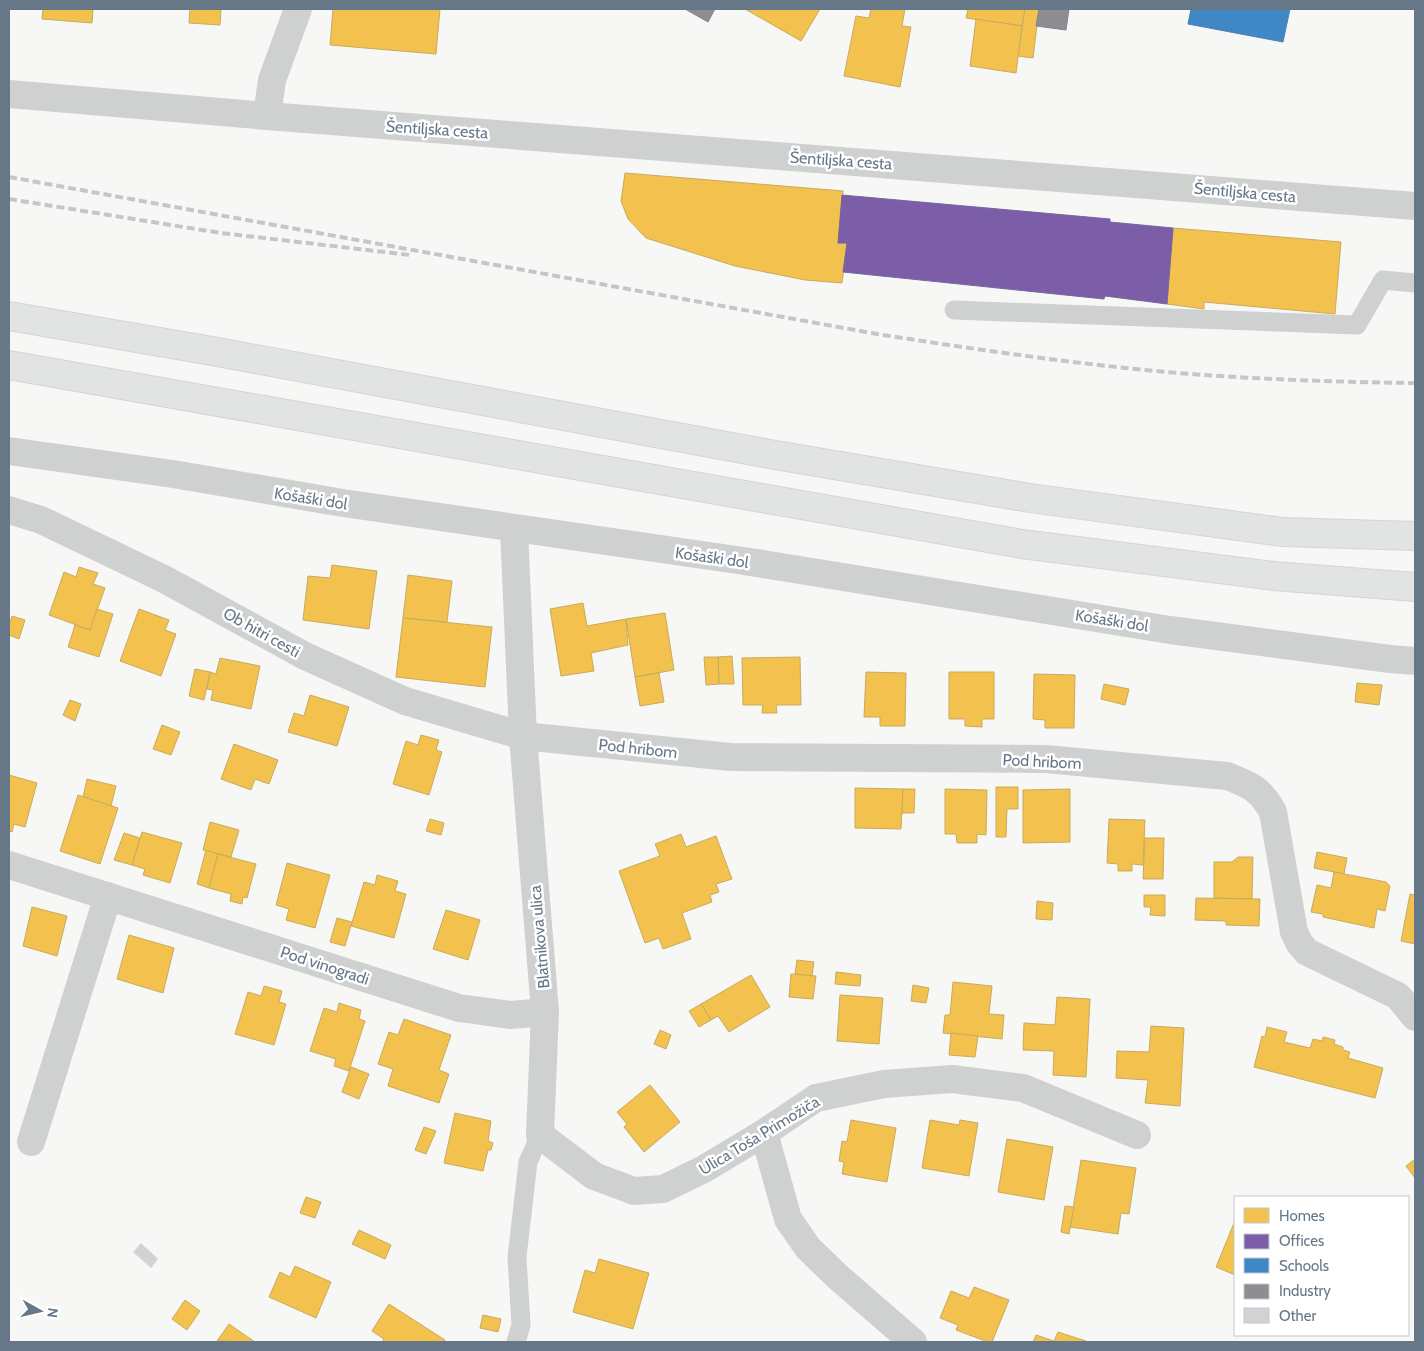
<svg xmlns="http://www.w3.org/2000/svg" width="1424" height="1351" viewBox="0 0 1424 1351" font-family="Cabin,sans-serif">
	<rect width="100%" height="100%" fill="#f7f7f6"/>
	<g fill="#f2c14e" stroke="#c8ab5f">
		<polygon points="43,9 93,9 92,23 42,19"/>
		<polygon points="190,9 221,9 220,25 189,23"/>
		<polygon points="333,9 440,9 436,54 330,45"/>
		<polygon points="745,9 820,9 801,41"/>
		<polygon points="871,9 905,9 902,26 911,27 900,87 844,76 856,16 869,18"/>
		<polygon points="968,9 1025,9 1022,26 966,18"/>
		<polygon points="1025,9 1039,9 1033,58 1018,56"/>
		<polygon points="976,19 1022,26 1016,73 970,66"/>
		<polygon points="625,173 843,191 838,243 847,243 842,283 805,280 735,266 646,238 628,219 621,201"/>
		<polygon points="1173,228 1341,242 1335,314 1204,302 1204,309 1167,304"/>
		<polygon points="332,565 377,571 369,629 303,620 308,576 330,578"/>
		<polygon points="79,567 98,573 93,584 105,588 90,630 49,615 64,572 76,577"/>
		<polygon points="408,575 452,581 447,622 403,618"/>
		<polygon points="583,603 587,626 626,619 628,645 591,653 594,671 561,676 550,609"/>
		<polygon points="97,609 113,614 99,657 68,647 75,625 90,630"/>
		<polygon points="139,609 169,620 165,630 176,634 161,676 120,661"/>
		<polygon points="665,613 674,670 635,677 626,619"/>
		<polygon points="12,616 25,620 19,639 9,635 9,625"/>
		<polygon points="403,618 492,627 485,687 396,677"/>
		<polygon points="732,656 734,684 719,684 718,657"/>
		<polygon points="704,657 718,657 719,684 706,685"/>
		<polygon points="800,657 801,705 776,705 777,713 762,713 763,705 743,705 742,658"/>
		<polygon points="220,658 260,666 251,709 211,700 213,690 207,689 210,672 216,674"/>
		<polygon points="195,669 210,672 204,700 189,696"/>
		<polygon points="866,672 906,673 905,726 880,726 880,717 864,717"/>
		<polygon points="949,672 994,672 994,719 982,719 982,727 965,726 965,719 949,719"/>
		<polygon points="659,673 664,702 640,706 635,677"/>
		<polygon points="1034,674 1075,675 1074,728 1045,728 1045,720 1033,719"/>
		<polygon points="1357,683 1382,685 1379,705 1355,702"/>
		<polygon points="1104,684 1129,689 1125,705 1101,699"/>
		<polygon points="310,695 349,707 337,746 288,732 294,713 304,716"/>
		<polygon points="70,700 81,704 75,721 63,715"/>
		<polygon points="162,725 180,732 171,755 153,749"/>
		<polygon points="421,735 439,740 436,750 442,752 429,795 393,784 406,741 418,745"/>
		<polygon points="234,744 278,760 269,784 255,779 251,790 221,779"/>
		<polygon points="9,775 37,783 25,827 14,824 12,832 9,831"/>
		<polygon points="87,779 116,786 111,806 83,797"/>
		<polygon points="996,787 1018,787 1018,809 1007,809 1006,837 996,837"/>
		<polygon points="855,788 903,789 901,829 855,828"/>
		<polygon points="903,789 915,789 914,813 902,813"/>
		<polygon points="945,789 987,790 986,835 977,834 977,843 957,843 956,834 945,834"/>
		<polygon points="1070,789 1070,842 1023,843 1023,790"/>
		<polygon points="78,795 118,808 100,864 60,851"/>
		<polygon points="430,819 444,823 441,835 426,831"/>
		<polygon points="1109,819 1145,820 1143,865 1132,864 1132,871 1118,871 1118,864 1107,863"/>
		<polygon points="210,822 239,830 231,857 203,850"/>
		<polygon points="142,832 182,843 170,883 143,875 145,869 132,865"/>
		<polygon points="124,833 140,838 132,865 114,860"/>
		<polygon points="681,834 686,847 716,836 732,879 716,884 719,892 710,895 712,902 682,913 691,939 663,949 659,938 645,943 619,871 660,856 655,844"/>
		<polygon points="1145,838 1164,838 1163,879 1143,879"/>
		<polygon points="206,850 218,854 209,888 197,884"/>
		<polygon points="1317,852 1347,858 1344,874 1314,868"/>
		<polygon points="218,854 256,864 247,898 243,897 242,904 230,901 231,894 209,888"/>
		<polygon points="1238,857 1253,857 1252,899 1214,898 1214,862 1232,862"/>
		<polygon points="287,863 330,875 315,928 286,920 289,909 276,905"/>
		<polygon points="1334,872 1386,882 1390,886 1385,911 1377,909 1374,928 1323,917 1323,914 1311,912 1317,885 1331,888"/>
		<polygon points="377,875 398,881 395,891 406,894 394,938 351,926 364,882 375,885"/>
		<polygon points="1410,894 1415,895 1415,944 1401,941"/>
		<polygon points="1144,895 1165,895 1165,916 1150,915 1151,907 1144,907"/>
		<polygon points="1196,898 1260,899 1259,926 1226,925 1226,921 1195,920"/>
		<polygon points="1037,901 1053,903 1052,920 1036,919"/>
		<polygon points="32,907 67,916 57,956 23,946"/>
		<polygon points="446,910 480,920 468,960 433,949"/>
		<polygon points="337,918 352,922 345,946 330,942"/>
		<polygon points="129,935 174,948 163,993 117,979"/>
		<polygon points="797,960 814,962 812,976 795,974"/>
		<polygon points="836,972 861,975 860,986 835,984"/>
		<polygon points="791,974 816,976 813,999 789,997"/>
		<polygon points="751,975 770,1007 729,1032 718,1016 711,1020 701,1004"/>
		<polygon points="953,982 992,986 989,1014 1004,1015 1002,1039 943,1033 945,1015 950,1015"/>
		<polygon points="913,985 929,988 926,1003 911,1001"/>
		<polygon points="264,986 282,991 279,1002 286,1004 274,1045 235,1034 248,992 261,996"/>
		<polygon points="840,995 883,998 879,1044 837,1041"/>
		<polygon points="1057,997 1090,999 1086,1077 1053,1075 1054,1051 1023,1050 1024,1023 1055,1025"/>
		<polygon points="339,1003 361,1010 359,1019 365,1021 349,1071 334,1066 336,1059 310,1051 324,1008 337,1012"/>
		<polygon points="701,1004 711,1020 699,1027 689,1011"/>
		<polygon points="404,1019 451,1035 439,1070 449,1074 439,1103 388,1086 393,1069 378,1064 389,1032 398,1035"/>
		<polygon points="1151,1026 1184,1028 1180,1106 1145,1103 1148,1080 1116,1078 1117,1051 1149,1052"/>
		<polygon points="1267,1027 1287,1032 1284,1042 1310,1048 1313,1039 1322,1041 1323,1037 1335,1040 1334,1044 1343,1047 1343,1050 1350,1052 1348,1058 1383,1068 1375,1098 1254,1067 1262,1036 1265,1037"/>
		<polygon points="660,1030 671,1035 666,1049 654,1044"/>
		<polygon points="951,1033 978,1036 975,1057 949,1055"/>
		<polygon points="351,1067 369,1074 359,1099 342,1092"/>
		<polygon points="650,1085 680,1122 644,1152 624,1127 627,1124 617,1112"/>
		<polygon points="455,1113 491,1121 488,1141 493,1143 491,1150 488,1150 483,1171 444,1163"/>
		<polygon points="851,1120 896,1128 887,1182 842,1174 844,1162 839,1161 842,1141 847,1142"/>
		<polygon points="930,1120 959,1125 960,1120 978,1123 969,1176 922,1168"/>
		<polygon points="424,1127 436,1131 426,1154 415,1150"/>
		<polygon points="1007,1139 1053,1147 1044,1200 998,1192"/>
		<polygon points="1415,1159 1415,1178 1406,1166"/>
		<polygon points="1081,1160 1136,1168 1129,1214 1121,1213 1118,1234 1070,1227"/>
		<polygon points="306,1197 321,1202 315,1218 300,1213"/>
		<polygon points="1065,1206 1074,1207 1069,1234 1061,1232"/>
		<polygon points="1234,1223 1235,1224 1235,1275 1216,1267"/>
		<polygon points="359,1230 391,1245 385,1259 352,1244"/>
		<polygon points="599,1259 649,1273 633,1329 573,1312 585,1270 595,1273"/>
		<polygon points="295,1266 331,1282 316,1318 269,1297 280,1272 290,1277"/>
		<polygon points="974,1287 1009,1300 992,1342 988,1342 956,1330 958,1325 940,1318 951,1291 969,1298"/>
		<polygon points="185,1300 200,1311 187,1330 172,1319"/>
		<polygon points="389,1304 445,1340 444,1342 382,1342 384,1339 372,1331"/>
		<polygon points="483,1315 501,1319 498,1332 480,1328"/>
		<polygon points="229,1324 255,1342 217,1341"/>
		<polygon points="1058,1332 1089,1342 1033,1342 1036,1335 1054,1341"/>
	</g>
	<polygon fill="#7b5ea7" stroke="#75669e" points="842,195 1110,219 1110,222 1173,228 1167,304 1105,296 1104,299 843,272 847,243 838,243"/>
	<polygon fill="#3f88c5" stroke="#4b83b3" points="1191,9 1290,9 1283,42 1188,24"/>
	<g fill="#8d8d92" stroke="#81878f">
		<polygon points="685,9 715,9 708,22"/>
		<polygon points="1039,9 1069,9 1066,30 1036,26"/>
	</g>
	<polygon fill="#d0d2d3" stroke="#e6e6e6" points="141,1243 158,1259 151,1268 133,1252"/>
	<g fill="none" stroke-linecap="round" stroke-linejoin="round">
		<defs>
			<g id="trunk">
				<polyline points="9,316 212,351 775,455 1030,498 1283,532 1415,536"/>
				<polyline points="9,365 1022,544 1274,576 1415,587"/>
			</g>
		</defs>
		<use href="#trunk" stroke="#d3d5d5" stroke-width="30"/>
		<g stroke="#cfd1d1" stroke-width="19">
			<polyline points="954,310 1357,325 1383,280 1415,283"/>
			<polyline points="516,1342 521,1325 517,1257 528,1162 540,1135"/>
		</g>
		<g stroke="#cfd1d1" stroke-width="28">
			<polyline points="267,116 272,80 298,9"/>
			<path d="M9,510L41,520L164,579L305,656L405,701L523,736L730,757L1046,759L1227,776C1251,785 1261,790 1273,812L1294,932L1300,944L1307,952L1398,996L1415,1017"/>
			<polyline points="514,529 523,736 545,1012 540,1135 594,1176 634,1191 663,1189 704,1169 764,1133 816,1098 884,1084 952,1079 1023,1088 1137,1135"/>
			<polyline points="9,865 459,1008 510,1015 545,1012"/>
			<polyline points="764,1133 788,1219 808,1248 838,1277 913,1342"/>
			<polyline points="31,1142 108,896"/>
		</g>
		<g stroke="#cfd1d1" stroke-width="28">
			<polyline points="9,94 267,116 1415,206"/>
			<polyline points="9,451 173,474 343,503 744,561 1170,630 1390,659 1415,661"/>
		</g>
		<use href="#trunk" stroke="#e2e3e3" stroke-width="28"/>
		<g stroke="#c5c7c7" stroke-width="4" stroke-dasharray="8 4" stroke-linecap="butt">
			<path d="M9,177L877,334C973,349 1069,363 1166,372C1249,379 1332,382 1415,383"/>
			<polyline points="9,199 221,233 410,255"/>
		</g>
	</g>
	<g text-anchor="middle" stroke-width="5" stroke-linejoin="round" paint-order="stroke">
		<g font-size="16" fill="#667888" stroke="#fff">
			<text transform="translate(437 129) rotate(4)" y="6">Šentiljska cesta</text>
			<text transform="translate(841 160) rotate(4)" y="6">Šentiljska cesta</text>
			<text transform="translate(1245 192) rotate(5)" y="6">Šentiljska cesta</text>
			<text transform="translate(311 498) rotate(9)" y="6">Košaški dol</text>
			<text transform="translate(712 557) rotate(8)" y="6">Košaški dol</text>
			<text transform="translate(1112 620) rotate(9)" y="6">Košaški dol</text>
			<text transform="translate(262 632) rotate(29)" y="6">Ob hitri cesti</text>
			<text transform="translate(638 748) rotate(6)" y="6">Pod hribom</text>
			<text transform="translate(1042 761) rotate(3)" y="6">Pod hribom</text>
			<text transform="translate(539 937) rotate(-95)" y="6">Blatnikova ulica</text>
			<text transform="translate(325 965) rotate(18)" y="6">Pod vinogradi</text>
			<text transform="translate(759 1135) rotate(-31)" y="6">Ulica Toša Primožiča</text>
		</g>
	</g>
	<rect width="1424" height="1351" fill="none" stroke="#667888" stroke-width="20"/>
	<rect x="1234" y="1196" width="175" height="140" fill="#ffffff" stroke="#c2c9cf"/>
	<rect x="1244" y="1208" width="25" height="15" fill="#f2c14e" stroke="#c2c9cf"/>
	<text x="1279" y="1221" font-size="15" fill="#667888">Homes</text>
	<rect x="1244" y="1234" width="25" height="15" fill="#7b5ea7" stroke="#c2c9cf"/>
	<text x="1279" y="1246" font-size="15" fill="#667888">Offices</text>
	<rect x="1244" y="1258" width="25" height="15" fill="#3f88c5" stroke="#c2c9cf"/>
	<text x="1279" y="1271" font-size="15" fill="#667888">Schools</text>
	<rect x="1244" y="1284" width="25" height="15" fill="#8d8d92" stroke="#c2c9cf"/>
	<text x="1279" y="1296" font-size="15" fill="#667888">Industry</text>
	<rect x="1244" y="1308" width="25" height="15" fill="#d0d2d3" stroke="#c2c9cf"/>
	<text x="1279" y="1321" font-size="15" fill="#667888">Other</text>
	<g transform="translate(40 1311) rotate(98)" stroke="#ffffff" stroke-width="4" paint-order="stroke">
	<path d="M0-4L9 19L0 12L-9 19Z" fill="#667888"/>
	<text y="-8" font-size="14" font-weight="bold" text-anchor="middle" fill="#667888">N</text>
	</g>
</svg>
